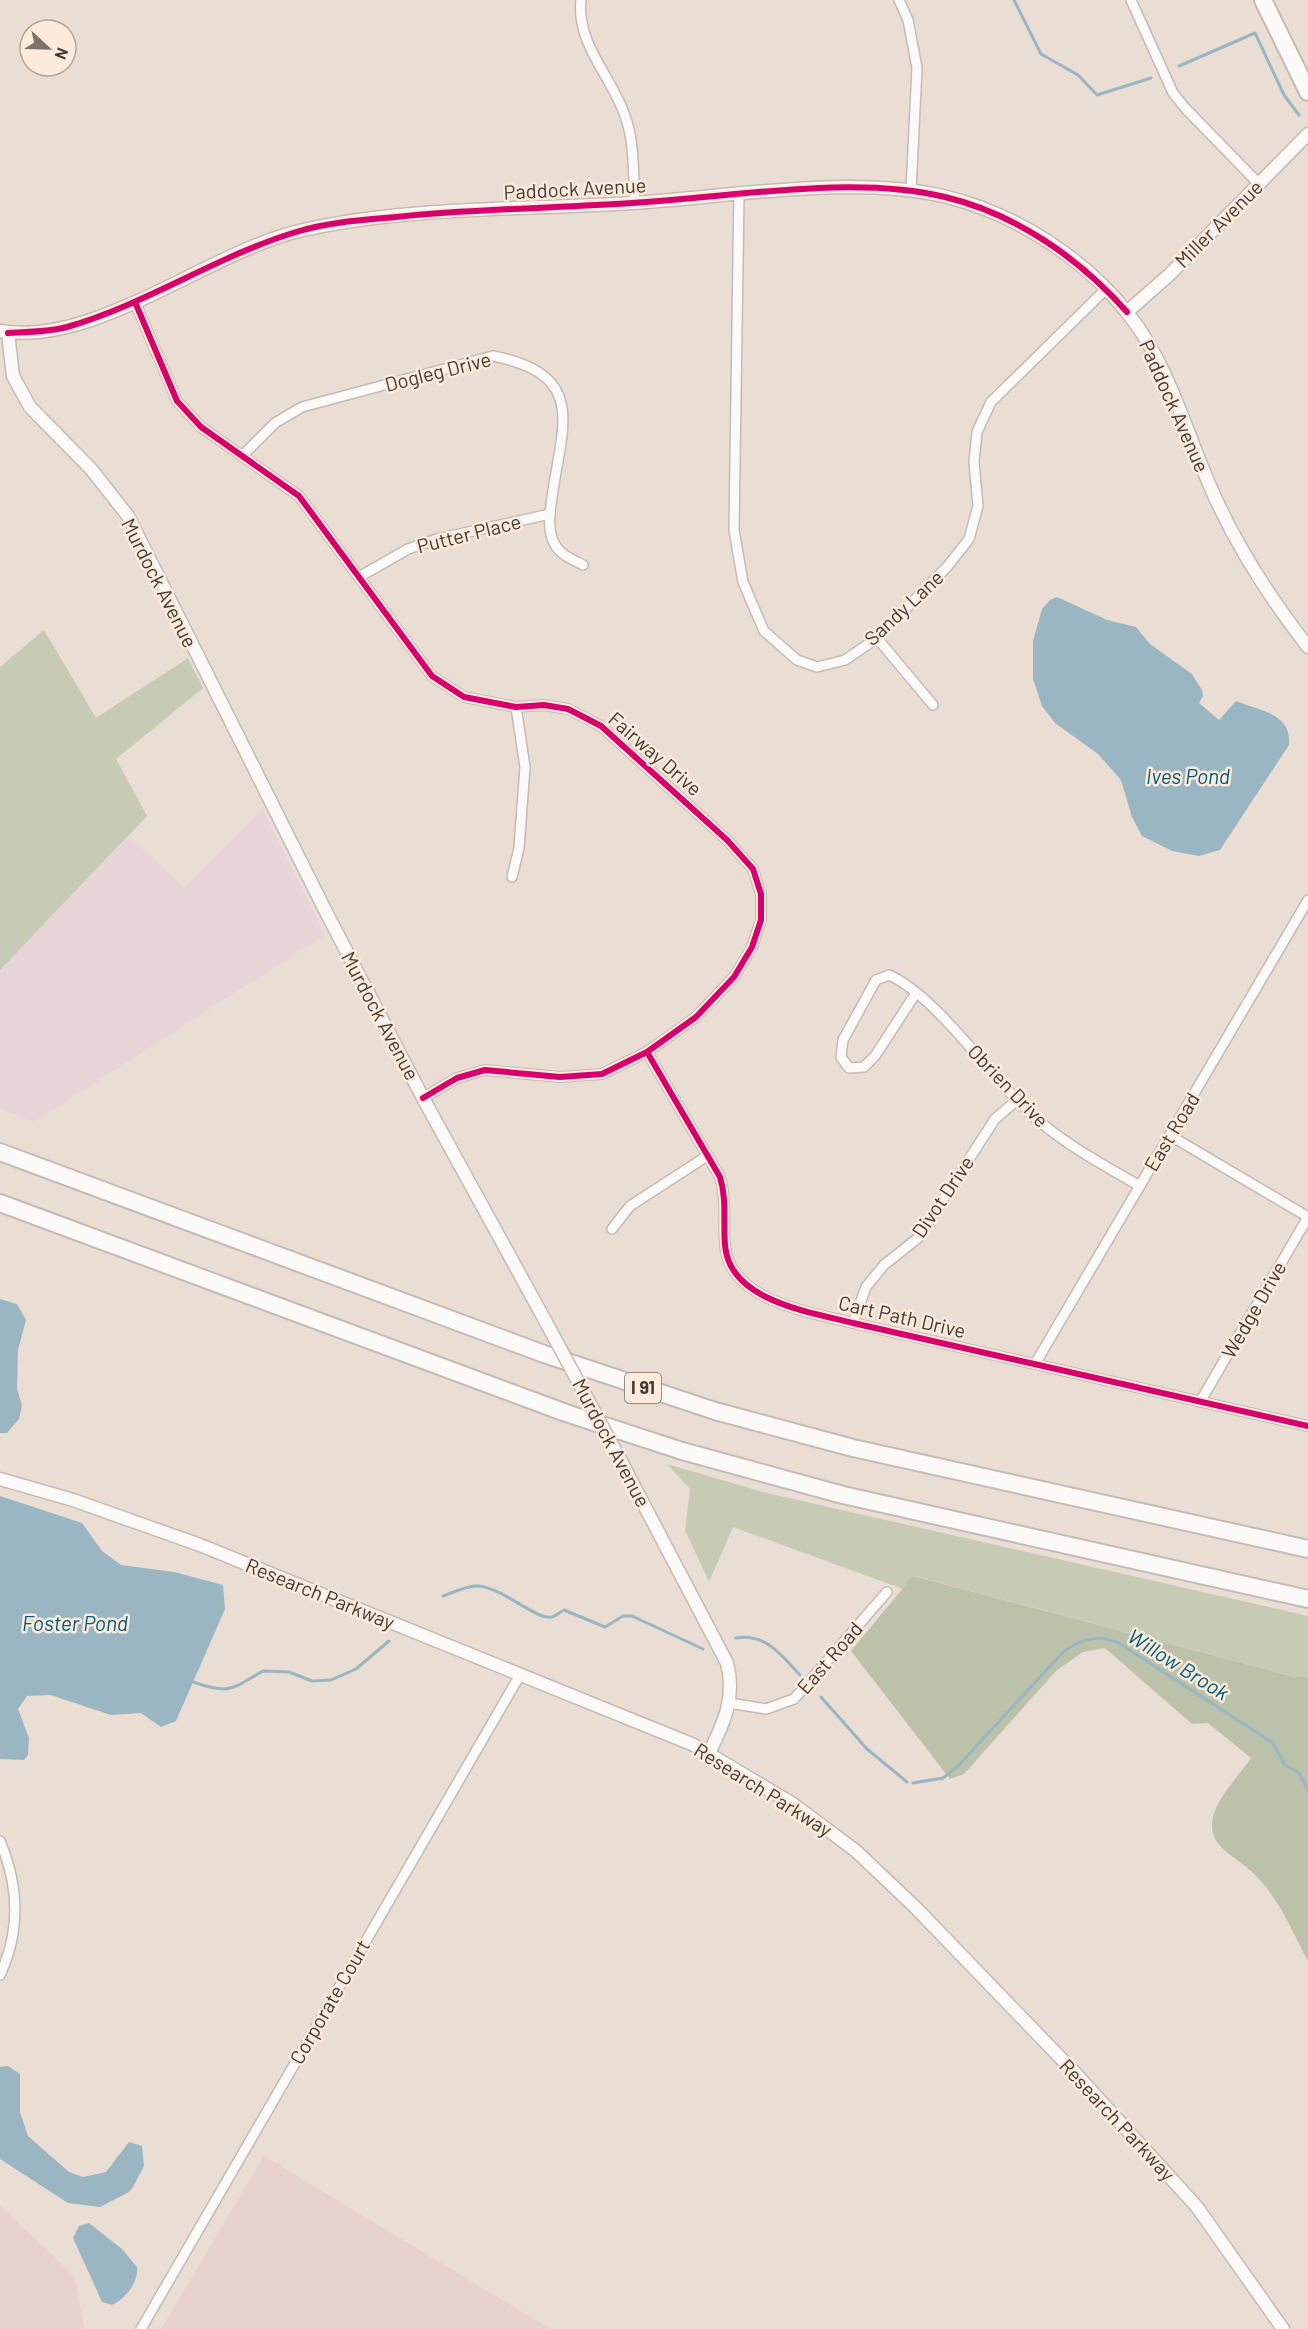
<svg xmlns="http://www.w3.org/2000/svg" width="1308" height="2329" viewBox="0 0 1308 2329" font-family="Barlow,sans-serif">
	<rect width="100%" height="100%" fill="#e9ddd4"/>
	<g fill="#e7d2ce">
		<polygon points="264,2156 550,2329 161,2329"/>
		<polygon points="0,2205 75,2277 84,2329 0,2329"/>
	</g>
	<polygon fill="#e7d5d9" points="262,809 325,935 34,1122 0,1108 0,970 129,836 184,888"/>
	<g fill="#c7cbb5">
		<polygon points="44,630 96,718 188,658 203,688 116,759 147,816 0,970 0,667"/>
		<polygon points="667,1464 767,1493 1308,1616 1308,1677 1295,1677 914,1576 903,1589 733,1527 709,1582 685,1530 690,1489"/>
	</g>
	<path fill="#bcc2a9" d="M913,1576L1295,1677H1308V1961C1291,1929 1278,1896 1252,1872C1238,1858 1211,1848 1212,1825C1213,1800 1238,1778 1251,1758L1208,1723L1192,1724L1105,1648L1083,1652L1056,1671L964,1774L950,1779L851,1651Z"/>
	<g fill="#9bb6c3">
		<path d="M1057,597L1107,620L1136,627L1150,644L1192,674L1202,690L1203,696L1199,703L1219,720L1236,701C1260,711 1292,713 1289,745L1220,850L1199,856L1172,851L1142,836L1132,817L1121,780L1098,754L1055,723L1042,706L1033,679V641L1042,609L1050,600Z"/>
		<polygon points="0,1299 17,1304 26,1320 18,1350 17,1389 22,1405 19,1419 7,1433 0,1433"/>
		<polygon points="0,1496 82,1523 102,1551 121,1565 174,1572 223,1585 225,1609 176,1721 161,1727 141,1713 111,1715 51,1695 27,1696 18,1709 29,1738 28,1755 24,1760 0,1759"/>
		<polygon points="8,2066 20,2074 20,2112 28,2136 69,2172 83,2177 106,2172 129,2142 142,2146 144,2166 133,2187 129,2192 100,2207 68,2203 0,2159 0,2067"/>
		<path d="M89,2223L122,2249L137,2267C139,2282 125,2299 112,2305L102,2302L73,2238L79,2226Z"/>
	</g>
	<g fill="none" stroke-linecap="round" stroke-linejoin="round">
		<g stroke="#9bb6c3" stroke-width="3">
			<polyline points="1014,0 1041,54 1078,75 1097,95 1151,78"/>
			<polyline points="1179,66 1255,33 1284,95 1299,115"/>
			<path d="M443,1596C454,1592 464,1587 475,1586C501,1585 536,1621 552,1617C556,1616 560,1612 564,1610L605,1627L623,1616H632L703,1649"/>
			<path d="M736,1638C766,1633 782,1656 800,1675"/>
			<path d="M193,1682C231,1695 231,1689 263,1671L289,1672L312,1681L331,1680L356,1669L389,1641"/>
			<polyline points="821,1697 867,1749 907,1782"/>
			<path d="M913,1783L943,1778L958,1766L1064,1651C1082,1639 1098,1634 1119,1643L1273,1743L1285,1765L1299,1773L1308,1790"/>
		</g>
		<defs>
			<g id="street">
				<path d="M581,0C576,44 612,77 625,116C635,143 633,175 635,203"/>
				<polyline points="899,0 908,20 917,68 911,190"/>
				<polyline points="1131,0 1173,93 1186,109 1259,184"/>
				<polyline points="739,194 734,530 743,582 764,631 797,660 817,667 845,660 877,638 947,567 969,539 978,506 974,462 977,432 991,402 1106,289"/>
				<polyline points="135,302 177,401 201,427 299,496 432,676 464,697 516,707 544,705 568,709 601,726 727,840 753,869 761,894 761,920 752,947 734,977 696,1017 647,1052 602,1074 560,1077 485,1070 457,1078 423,1098"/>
				<path d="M243,455L275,423L302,407L493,356C588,375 562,425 552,497C550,512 547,529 554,543C560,555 572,559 583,565"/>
				<polyline points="359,577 408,549 437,539 550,514"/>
				<polyline points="877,638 933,705"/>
				<polyline points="512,877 519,848 525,767 516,707"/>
				<path d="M916,993L875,1056L864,1067L849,1068L841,1057L843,1040L876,980L889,975C932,994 982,1064 1016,1099C1051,1137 1096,1161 1140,1186"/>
				<path d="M647,1052L720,1177C727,1200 723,1221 725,1245C729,1301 810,1312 853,1323L1308,1426"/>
				<polyline points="1171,1136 1308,1217 1200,1402"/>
				<polyline points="612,1229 630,1206 707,1156"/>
				<polyline points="853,1323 866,1287 884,1265 918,1238 995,1119 1017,1100"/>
				<polyline points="1035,1364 1308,900"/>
				<polyline points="729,1703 766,1709 794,1699 887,1592"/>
				<path d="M0,1841C19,1886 21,1930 0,1975"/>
				<polyline points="141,2329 520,1675"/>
			</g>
			<g id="secondary">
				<polyline points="1127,312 1169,275 1308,134"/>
				<path d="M0,331C96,347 209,251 303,230C410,206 524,210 633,203C730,197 853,174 947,197C1016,214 1086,259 1129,315C1168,364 1185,429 1210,486C1235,544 1269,597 1308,647"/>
				<polyline points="8,333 13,376 30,407 91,469 128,516 325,910 423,1098 547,1324"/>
				<path d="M622,1463L727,1663C736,1697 724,1723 709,1753"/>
				<polyline points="0,1479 73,1500 200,1545 694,1745 793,1804 856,1851 916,1908 1077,2075 1197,2207 1283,2329"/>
			</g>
			<g id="highway">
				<polyline points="1263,0 1308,92"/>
				<polyline points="0,1152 544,1354 715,1411 853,1448 1308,1549"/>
				<polyline points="0,1203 566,1413 682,1451 843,1495 1308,1599"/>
			</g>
		</defs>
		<use href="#street" stroke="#c5bbb5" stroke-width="12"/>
		<use href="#secondary" stroke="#c5bbb5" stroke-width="15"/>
		<use href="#highway" stroke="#c5bbb5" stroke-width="20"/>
		<use href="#street" stroke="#fcfaf9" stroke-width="9"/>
		<use href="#secondary" stroke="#fcfaf9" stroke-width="12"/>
		<use href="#highway" stroke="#fcfaf9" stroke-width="16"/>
		<defs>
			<polyline id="secondary-bridge" points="547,1324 622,1463"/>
		</defs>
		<use href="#secondary-bridge" stroke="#c5bbb5" stroke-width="15" stroke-linecap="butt"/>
		<use href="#secondary-bridge" stroke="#fcfaf9" stroke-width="12"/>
		<defs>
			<g id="cycleway">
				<polyline points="135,302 177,401 201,427 299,496 432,676 464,697 516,707 544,705 568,709 601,726 727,840 753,869 761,894 761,920 752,947 734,977 696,1017 647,1052 602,1074 560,1077 485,1070 457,1078 423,1098"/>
				<path d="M8,333C28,332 48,332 67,327C147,304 217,256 296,232C328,222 363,220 396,217C474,209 553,208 632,203C728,198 851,174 945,197C1016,214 1079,258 1127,312"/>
				<path d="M647,1052L720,1177C727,1200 723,1221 725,1245C729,1301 810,1312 853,1323L1308,1426"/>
			</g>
		</defs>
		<use href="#cycleway" stroke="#fceadc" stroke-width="10"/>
		<use href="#cycleway" stroke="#d6006c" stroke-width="6"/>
	</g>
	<g text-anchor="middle" stroke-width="5" stroke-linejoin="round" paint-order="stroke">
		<rect fill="#fceadc" stroke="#7a6f66" stroke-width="1.5" x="625" y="1373" width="36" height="30" rx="4.5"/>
		<g font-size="18" font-weight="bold" fill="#433a33">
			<text x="643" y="1394">I 91</text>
		</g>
		<g font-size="20" fill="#433a33" stroke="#fceadc">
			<text transform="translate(575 189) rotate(-3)" y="7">Paddock Avenue</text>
			<text transform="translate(1219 224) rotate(-45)" y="7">Miller Avenue</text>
			<text transform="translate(438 372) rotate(-14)" y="7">Dogleg Drive</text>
			<text transform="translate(1174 406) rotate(66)" y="7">Paddock Avenue</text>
			<text transform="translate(469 534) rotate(-14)" y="7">Putter Place</text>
			<text transform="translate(159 583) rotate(63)" y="7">Murdock Avenue</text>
			<text transform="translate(904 608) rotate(-43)" y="7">Sandy Lane</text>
			<text transform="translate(655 754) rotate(41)" y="7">Fairway Drive</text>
			<text transform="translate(380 1016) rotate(62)" y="7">Murdock Avenue</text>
			<text transform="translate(1008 1086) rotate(46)" y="7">Obrien Drive</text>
			<text transform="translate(1172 1132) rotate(-59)" y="7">East Road</text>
			<text transform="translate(943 1197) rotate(-56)" y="7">Divot Drive</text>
			<text transform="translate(1254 1310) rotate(-60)" y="7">Wedge Drive</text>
			<text transform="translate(902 1317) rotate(13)" y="7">Cart Path Drive</text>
			<text transform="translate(611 1443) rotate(62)" y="7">Murdock Avenue</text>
			<text transform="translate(320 1594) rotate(22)" y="7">Research Parkway</text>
			<text transform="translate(830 1658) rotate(-49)" y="7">East Road</text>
			<text transform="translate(763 1790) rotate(32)" y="7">Research Parkway</text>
			<text transform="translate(330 2002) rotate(-60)" y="7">Corporate Court</text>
			<text transform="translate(1117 2120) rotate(47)" y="7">Research Parkway</text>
		</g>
		<g font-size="21" font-style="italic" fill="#005a78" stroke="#fceadc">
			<text x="1188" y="784">Ives Pond</text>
			<text x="75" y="1631">Foster Pond</text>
			<text transform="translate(1178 1665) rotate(32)" y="7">Willow Brook</text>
		</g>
	</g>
	<g transform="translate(48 48) rotate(112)"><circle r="28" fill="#fceadc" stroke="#b2a498" stroke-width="1.5"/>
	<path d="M0-4.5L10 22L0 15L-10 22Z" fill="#7d736b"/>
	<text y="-9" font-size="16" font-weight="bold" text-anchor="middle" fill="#433a33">N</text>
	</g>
</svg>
